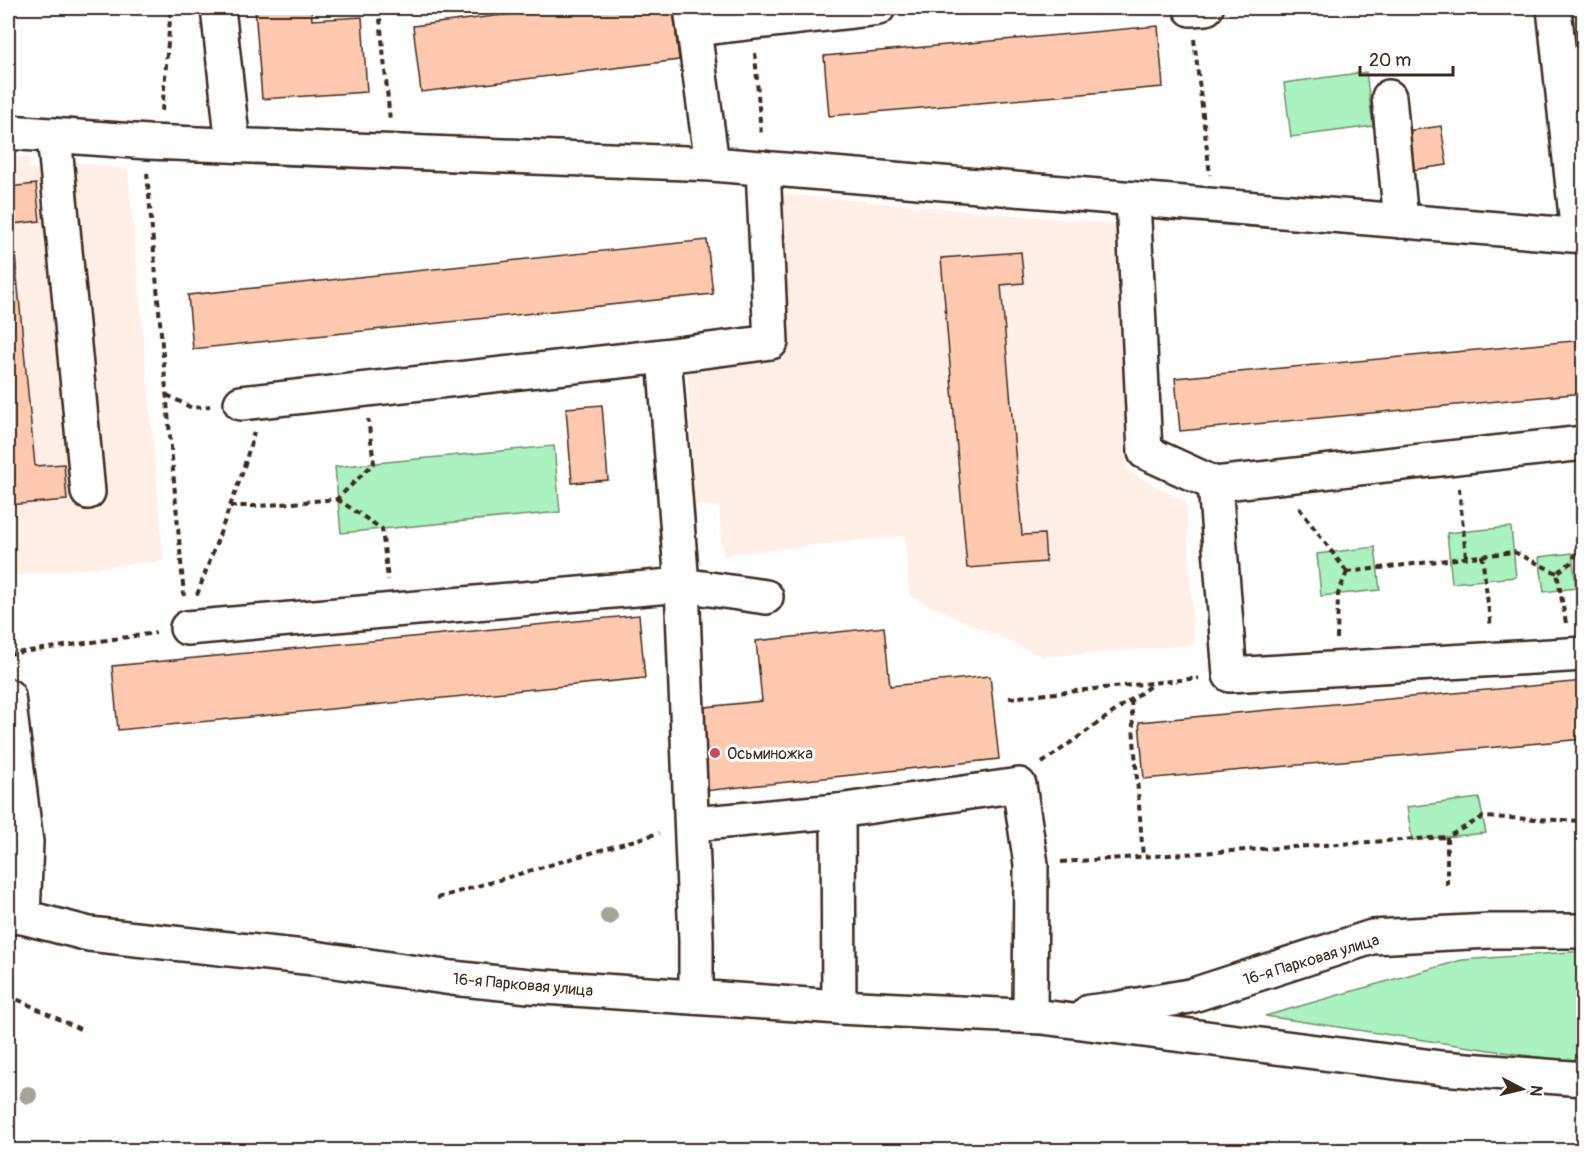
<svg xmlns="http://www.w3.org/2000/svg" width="1591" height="1158" viewBox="0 0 1591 1158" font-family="Pangolin,sans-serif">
	<rect width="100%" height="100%" fill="#fff"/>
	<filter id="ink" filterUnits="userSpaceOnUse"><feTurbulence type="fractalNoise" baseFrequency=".0167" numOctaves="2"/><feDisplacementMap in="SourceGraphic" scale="12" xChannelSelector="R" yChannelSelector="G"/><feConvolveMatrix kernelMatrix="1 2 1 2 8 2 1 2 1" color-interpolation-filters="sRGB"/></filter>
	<g filter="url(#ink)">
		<g fill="#ffefe7">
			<polygon points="8,156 29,158 29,169 74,173 75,162 128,169 164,561 8,576"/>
			<polygon points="783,194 1115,224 1127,470 1186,502 1194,645 1043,657 909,596 905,536 722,555 719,507 695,505 687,367 788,355"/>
		</g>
		<g fill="#aaf2bf" stroke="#728e6e" stroke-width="1.5">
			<polygon points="1366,72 1373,126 1291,137 1284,83"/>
			<polygon points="554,446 560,512 341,533 335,467"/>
			<polygon points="1511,527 1516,577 1452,583 1447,533"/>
			<polygon points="1375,547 1380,590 1321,596 1317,554"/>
			<polygon points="1572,553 1576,588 1544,592 1539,557"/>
			<polygon points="1479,798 1486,833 1412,840 1407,807"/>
			<polygon points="1583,951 1583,1064 1265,1016 1462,960"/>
		</g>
		<g fill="#fec9ae" stroke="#3b2a1e" stroke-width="1.5">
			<polygon points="255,8 311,8 312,20 362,17 367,92 262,99"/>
			<polygon points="559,8 673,8 679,60 421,92 413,26"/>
			<polygon points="1158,26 1163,87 829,116 824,56"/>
			<polygon points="1441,126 1447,165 1412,170 1407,131"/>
			<polygon points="36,184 40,221 12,224 35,466 64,464 67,500 8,505 8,187"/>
			<polygon points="707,240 713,294 193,349 188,295"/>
			<polygon points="1021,252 1024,283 1001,285 1022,535 1044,534 1046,562 967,568 941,258"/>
			<polygon points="1584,340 1584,393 1180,431 1175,378"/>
			<polygon points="602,405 608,480 572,483 566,408"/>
			<polygon points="639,615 645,678 118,730 112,666"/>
			<polygon points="884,627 890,686 990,676 999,759 704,791 695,708 762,701 756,641"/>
			<polygon points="1584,681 1584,739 1144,779 1139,722"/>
		</g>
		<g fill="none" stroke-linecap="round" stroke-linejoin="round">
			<defs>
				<g id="minor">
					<polyline points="218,8 233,145"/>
					<polyline points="691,8 712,164"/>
					<polyline points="1554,8 1578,235"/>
					<polyline points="1191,9 1206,8"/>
					<polyline points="694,29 878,8"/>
					<polyline points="1389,97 1401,221"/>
					<polyline points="8,132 148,142 712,164 1584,236"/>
					<polyline points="54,135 88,492"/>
					<polyline points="1133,199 1145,452 1215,484"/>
					<polyline points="664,356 682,585 766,597"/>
					<polyline points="241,403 664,356 771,342 763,168"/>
					<polyline points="1584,443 1215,484 1230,675 1584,654"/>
					<polyline points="187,628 682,585 696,941 696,997"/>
					<polyline points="8,696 26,842 23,917"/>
					<polyline points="838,811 1019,785 1031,864 1030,1016"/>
					<polyline points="692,824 838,811 839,1007"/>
				</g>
				<g id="major">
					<polyline points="8,916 23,917 89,934 314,958 452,978 529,986 839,1007 1042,1017 1441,1068 1584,1079"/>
					<polyline points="1089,1012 1115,1009 1190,996 1372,937 1490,931 1584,931"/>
				</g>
			</defs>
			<use href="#minor" stroke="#3b2a1e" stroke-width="38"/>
			<use href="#major" stroke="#3b2a1e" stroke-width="38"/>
			<g stroke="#3b2a1e" stroke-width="4" stroke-dasharray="6 4.5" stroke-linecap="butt">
				<polyline points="379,8 390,121"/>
				<polyline points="1194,39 1210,175"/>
				<polyline points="755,53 761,135"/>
				<polyline points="162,111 171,8"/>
				<polyline points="147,173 184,596"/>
				<polyline points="167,395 192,408 210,406"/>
				<polyline points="1459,488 1466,557"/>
				<polyline points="337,499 382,529 388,580"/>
				<polyline points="230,506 259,506 337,499 374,463 368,419"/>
				<polyline points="1299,508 1347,572"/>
				<polyline points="1482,555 1491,628"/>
				<polyline points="1347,572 1514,552 1557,573"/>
				<polyline points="197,595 242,474 254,432"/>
				<polyline points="1566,623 1557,573 1573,561 1584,529"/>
				<polyline points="1337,639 1338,594 1347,572"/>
				<polyline points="8,654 156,633"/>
				<polyline points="1009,698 1199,678"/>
				<polyline points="1131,700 1143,857"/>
				<polyline points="1042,763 1153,684"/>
				<polyline points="1061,862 1447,837"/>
				<polyline points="1447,885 1447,837 1483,817 1584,821"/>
				<polyline points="437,898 659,833"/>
				<polyline points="8,995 82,1030"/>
			</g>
			<use href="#minor" stroke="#fff" stroke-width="33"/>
			<use href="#major" stroke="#fff" stroke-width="33"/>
		</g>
		<g fill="#a3a599">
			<circle cx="609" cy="916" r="9"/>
			<circle cx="28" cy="1095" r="9"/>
		</g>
	</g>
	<circle fill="#d1495b" stroke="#fff" stroke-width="2" cx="715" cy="753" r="6"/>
	<g text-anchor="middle" stroke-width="6" stroke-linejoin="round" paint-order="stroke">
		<g font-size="16" fill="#3b2a1e" stroke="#fff" text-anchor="start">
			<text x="727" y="759">Осьминожка</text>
		</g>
		<g font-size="16" fill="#3b2a1e" stroke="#fff">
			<text transform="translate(1311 959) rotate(-17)" y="6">16-я Парковая улица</text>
			<text transform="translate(523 984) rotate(5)" y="6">16-я Парковая улица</text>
		</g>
	</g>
	<rect width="1591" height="1158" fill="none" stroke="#fff" stroke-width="30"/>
	<rect x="15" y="15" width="1561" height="1128" fill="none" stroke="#3b2a1e" stroke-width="2" filter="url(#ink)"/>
	<g transform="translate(1522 1089) rotate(97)" stroke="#ffffff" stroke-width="4.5" paint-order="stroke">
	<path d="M0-4.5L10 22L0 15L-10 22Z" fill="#3b2a1e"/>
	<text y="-9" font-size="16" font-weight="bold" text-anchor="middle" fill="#3b2a1e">N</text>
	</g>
	<path d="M1360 66v9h93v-9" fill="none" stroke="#3b2a1e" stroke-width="3"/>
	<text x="1369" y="66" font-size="18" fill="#3b2a1e" stroke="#ffffff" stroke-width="4.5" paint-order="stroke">20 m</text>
</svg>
